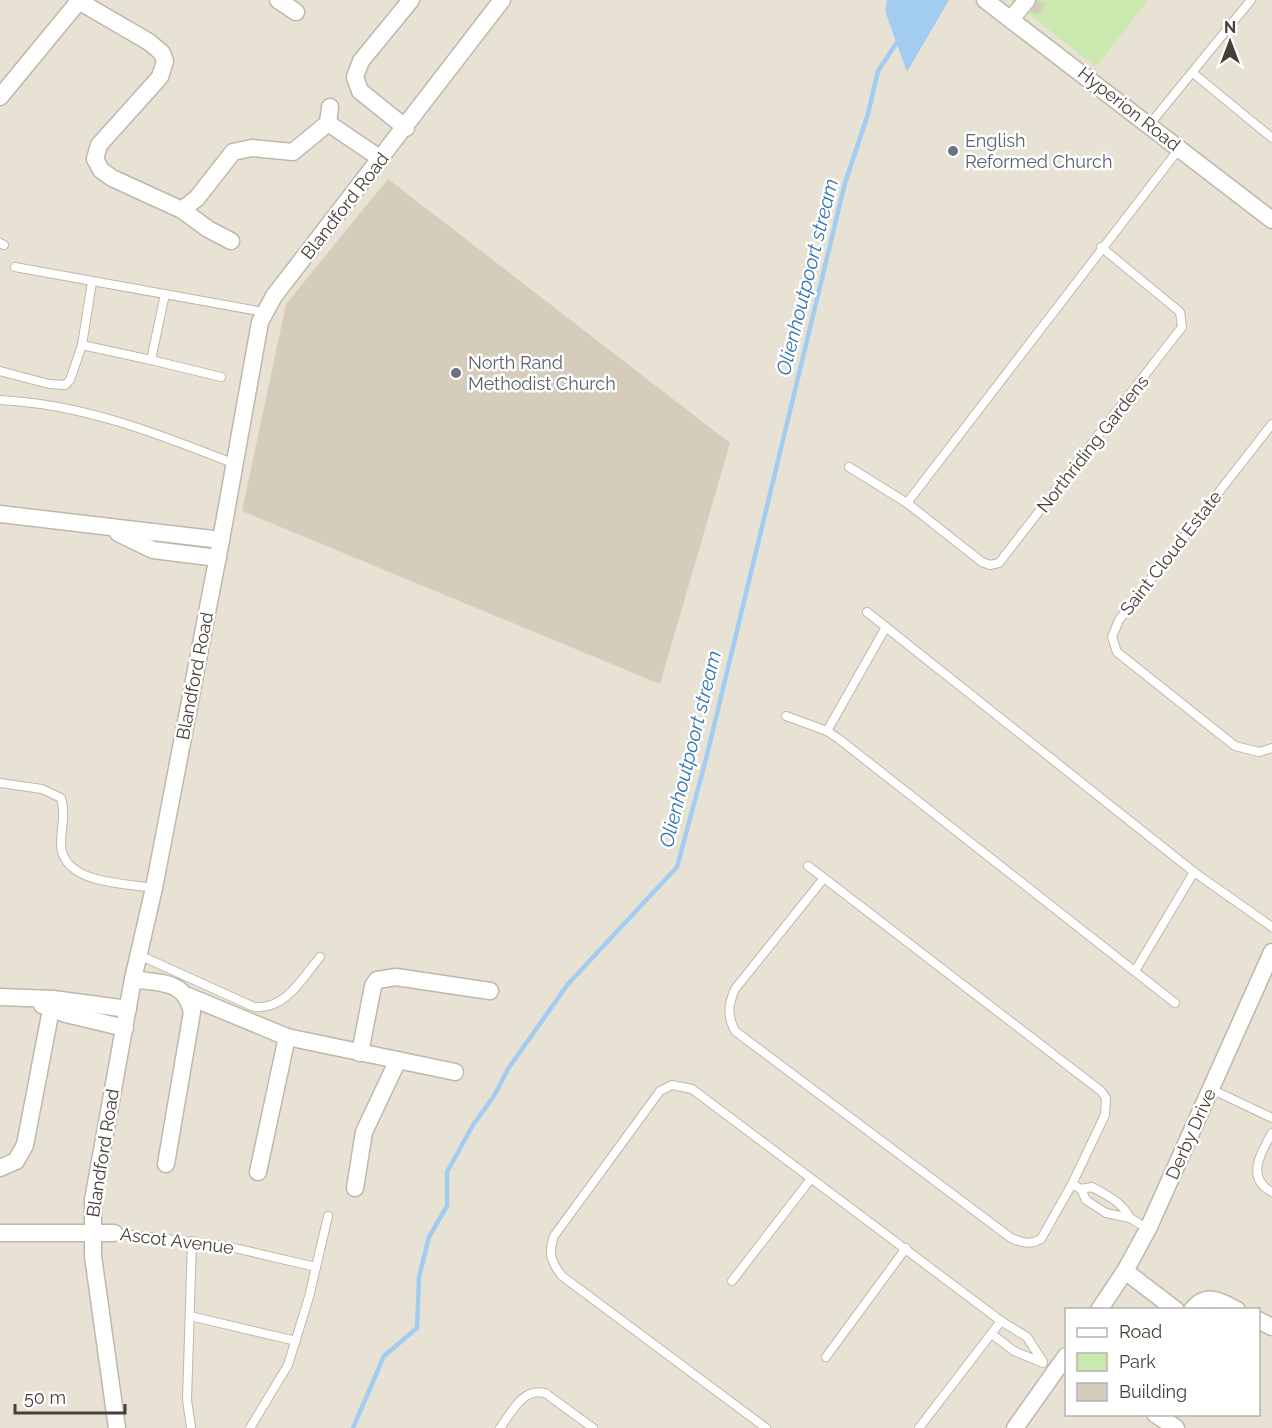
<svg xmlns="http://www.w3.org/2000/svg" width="1272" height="1428" viewBox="0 0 1272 1428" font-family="Raleway,sans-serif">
	<rect width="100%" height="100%" fill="#f3f0e6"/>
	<path fill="#e7e2d4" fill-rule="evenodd" d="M0,0H1272V1428H0ZM1066,1310H1258V1414H1066Z"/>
	<polygon fill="#cbe8ae" points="1011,0 1148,0 1096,67"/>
	<polygon fill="#a2cdf1" points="887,0 949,0 907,72 885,11"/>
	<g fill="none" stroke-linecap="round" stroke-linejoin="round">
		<polyline stroke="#a2cdf1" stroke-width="4.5" points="353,1428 384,1356 417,1328 419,1277 429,1237 447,1206 447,1172 473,1125 494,1096 508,1069 568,984 677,867 706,759 845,183 868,114 878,71 899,39"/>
	</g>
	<g fill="#d5ccbb">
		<polygon points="1036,0 1045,5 1037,15 1029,9"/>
		<polygon points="388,179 730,443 660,684 242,511 286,304"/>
	</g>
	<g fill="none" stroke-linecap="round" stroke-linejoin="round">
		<defs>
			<g id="service">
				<polyline points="1193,73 1272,138"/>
				<polyline points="1150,124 1251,0"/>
				<polyline points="0,243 4,245"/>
				<polyline points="15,267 264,312"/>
				<polyline points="92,282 82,345 151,360"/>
				<polyline points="165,294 151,360 221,377"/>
				<polyline points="0,371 49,384 65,385 70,380 82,345"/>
				<path d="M0,400C83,404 159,434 235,464"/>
				<polyline points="1272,424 1119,620 1112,637 1117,652 1235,746 1259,752 1272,748"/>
				<polyline points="849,467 907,503 982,562 990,565 999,563 1182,327 1180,312 1101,247"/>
				<polyline points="907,503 1179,149"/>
				<polyline points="867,612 1194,872 1272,927"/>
				<polyline points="786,716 827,731 839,739 1175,1003"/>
				<polyline points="827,731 886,627"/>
				<path d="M0,783L42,789L61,798C66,814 61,828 61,844C62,884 124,883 154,888"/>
				<path d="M808,866L824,878L1101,1091L1106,1098L1105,1115L1072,1184L1041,1239C1031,1245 1022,1243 1011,1238L735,1031C727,1015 728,1005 735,989L824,878"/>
				<path d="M139,955L254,1007C286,1010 302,978 320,957"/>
				<polyline points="1135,971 1194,872"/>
				<polyline points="1211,1089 1272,1118"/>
				<path d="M1272,1133C1261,1152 1245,1178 1272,1192"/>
				<polyline points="1072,1184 1081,1189 1086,1200 1106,1213 1130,1218 1148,1229"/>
				<path d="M1081,1189L1092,1187C1108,1196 1122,1202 1130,1218"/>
				<polyline points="114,1233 226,1246 316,1267"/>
				<polyline points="732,1281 810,1180"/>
				<polyline points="190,1316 296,1341"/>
				<polyline points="993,1335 1014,1351 1043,1363"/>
				<polyline points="826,1357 906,1248"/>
				<polyline points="191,1428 187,1400 192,1241"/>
				<polyline points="250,1428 288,1365 309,1297 328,1216"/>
				<path d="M500,1428C512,1412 522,1388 545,1393L593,1428"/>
				<path d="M766,1428L562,1276C551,1262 548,1253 554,1236L660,1091L672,1085L692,1089L1001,1321L1027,1337L1043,1362"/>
				<polyline points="919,1428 1001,1321"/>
			</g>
			<g id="minor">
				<polyline points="77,0 149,42 162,53 165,61 160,77 99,145 95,159 101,170 112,178 182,210 208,229 231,241"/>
				<polyline points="278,0 296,12"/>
				<polyline points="985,0 1272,220"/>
				<polyline points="1011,19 1027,0"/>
				<polyline points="0,97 79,1"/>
				<polyline points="328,123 381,159"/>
				<polyline points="406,128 360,91 355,77 361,61 411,0"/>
				<polyline points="182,210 197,198 233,152 252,148 293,152 328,123 330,107"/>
				<polyline points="0,514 221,540"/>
				<polyline points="118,533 153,550 218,558"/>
				<path d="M133,979C161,984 184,979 192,1012L166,1164"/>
				<polyline points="188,996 287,1037 258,1172"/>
				<polyline points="0,997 53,999 128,1009"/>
				<polyline points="42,1005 66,1014 125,1028"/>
				<polyline points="287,1037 455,1072"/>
				<polyline points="360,1053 373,986 377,980 396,977 490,991"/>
				<polyline points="0,1168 16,1161 25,1145 53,999"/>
				<polyline points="355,1188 364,1132 398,1060"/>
				<polyline points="0,1233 114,1233"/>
				<polyline points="1125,1271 1176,1310"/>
				<polyline points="1099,1310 1125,1271 1148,1229 1272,952"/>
				<path d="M1192,1310C1206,1292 1221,1301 1237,1310"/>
				<polyline points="1258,1320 1272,1327"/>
				<polyline points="1155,1414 1176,1428"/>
				<polyline points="117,1428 93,1256 93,1200 133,979 154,888 221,540 260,322 274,296 502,0"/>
				<polyline points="1015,1428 1066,1356"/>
			</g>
		</defs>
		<use href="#service" stroke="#bfb8a9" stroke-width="10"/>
		<use href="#minor" stroke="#bfb8a9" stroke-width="19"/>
		<use href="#service" stroke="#fff" stroke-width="8"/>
		<use href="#minor" stroke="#fff" stroke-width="16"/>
	</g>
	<g fill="#6b7280" stroke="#fff" stroke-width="2">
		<circle cx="953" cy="151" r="6"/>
		<circle cx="456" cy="373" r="6"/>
	</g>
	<g text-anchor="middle" stroke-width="5" stroke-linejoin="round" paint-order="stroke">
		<g font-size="18" fill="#464035" stroke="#fff">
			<text transform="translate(1129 109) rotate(38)" y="6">Hyperion Road</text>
			<text transform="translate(345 206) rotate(-52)" y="6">Blandford Road</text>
			<text transform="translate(1093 444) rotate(-52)" y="6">Northriding Gardens</text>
			<text transform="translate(1171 553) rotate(-52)" y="6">Saint Cloud Estate</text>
			<text transform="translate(195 676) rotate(-79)" y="6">Blandford Road</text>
			<text transform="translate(1191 1134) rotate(-66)" y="6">Derby Drive</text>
			<text transform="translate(103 1153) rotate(-81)" y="6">Blandford Road</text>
			<text transform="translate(177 1241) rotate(7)" y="6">Ascot Avenue</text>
		</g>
		<g font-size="18" fill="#5b616d" stroke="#fff" text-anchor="start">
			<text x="965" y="147">English<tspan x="965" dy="21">Reformed Church</tspan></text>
			<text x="468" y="369">North Rand<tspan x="468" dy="21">Methodist Church</tspan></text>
		</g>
		<g font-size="20" font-style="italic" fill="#2e75b3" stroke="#fff">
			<text transform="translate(807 277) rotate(-76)" y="7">Olienhoutpoort stream</text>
			<text transform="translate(690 749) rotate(-76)" y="7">Olienhoutpoort stream</text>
		</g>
	</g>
	<rect x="1065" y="1308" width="195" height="108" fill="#ffffff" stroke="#b5b3ae" stroke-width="1.5"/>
	<rect x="1077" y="1328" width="30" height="9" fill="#ffffff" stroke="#b5b3ae" stroke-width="1.5"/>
	<text x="1119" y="1338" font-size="18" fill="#464035">Road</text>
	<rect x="1077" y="1353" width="30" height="18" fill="#cbe8ae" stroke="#b5b3ae" stroke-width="1.5"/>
	<text x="1119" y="1368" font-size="18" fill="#464035">Park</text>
	<rect x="1077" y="1383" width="30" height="18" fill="#d5ccbb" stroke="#b5b3ae" stroke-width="1.5"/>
	<text x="1119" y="1398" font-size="18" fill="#464035">Building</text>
	<g transform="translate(1230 42)" stroke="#ffffff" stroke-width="4.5" paint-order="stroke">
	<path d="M0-4.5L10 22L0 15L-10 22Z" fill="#464035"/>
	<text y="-9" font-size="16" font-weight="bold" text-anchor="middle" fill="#464035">N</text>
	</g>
	<path d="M15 1404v9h110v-9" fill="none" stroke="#464035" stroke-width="3"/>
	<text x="24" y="1404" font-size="18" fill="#464035" stroke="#ffffff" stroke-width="4.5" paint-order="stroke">50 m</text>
</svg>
